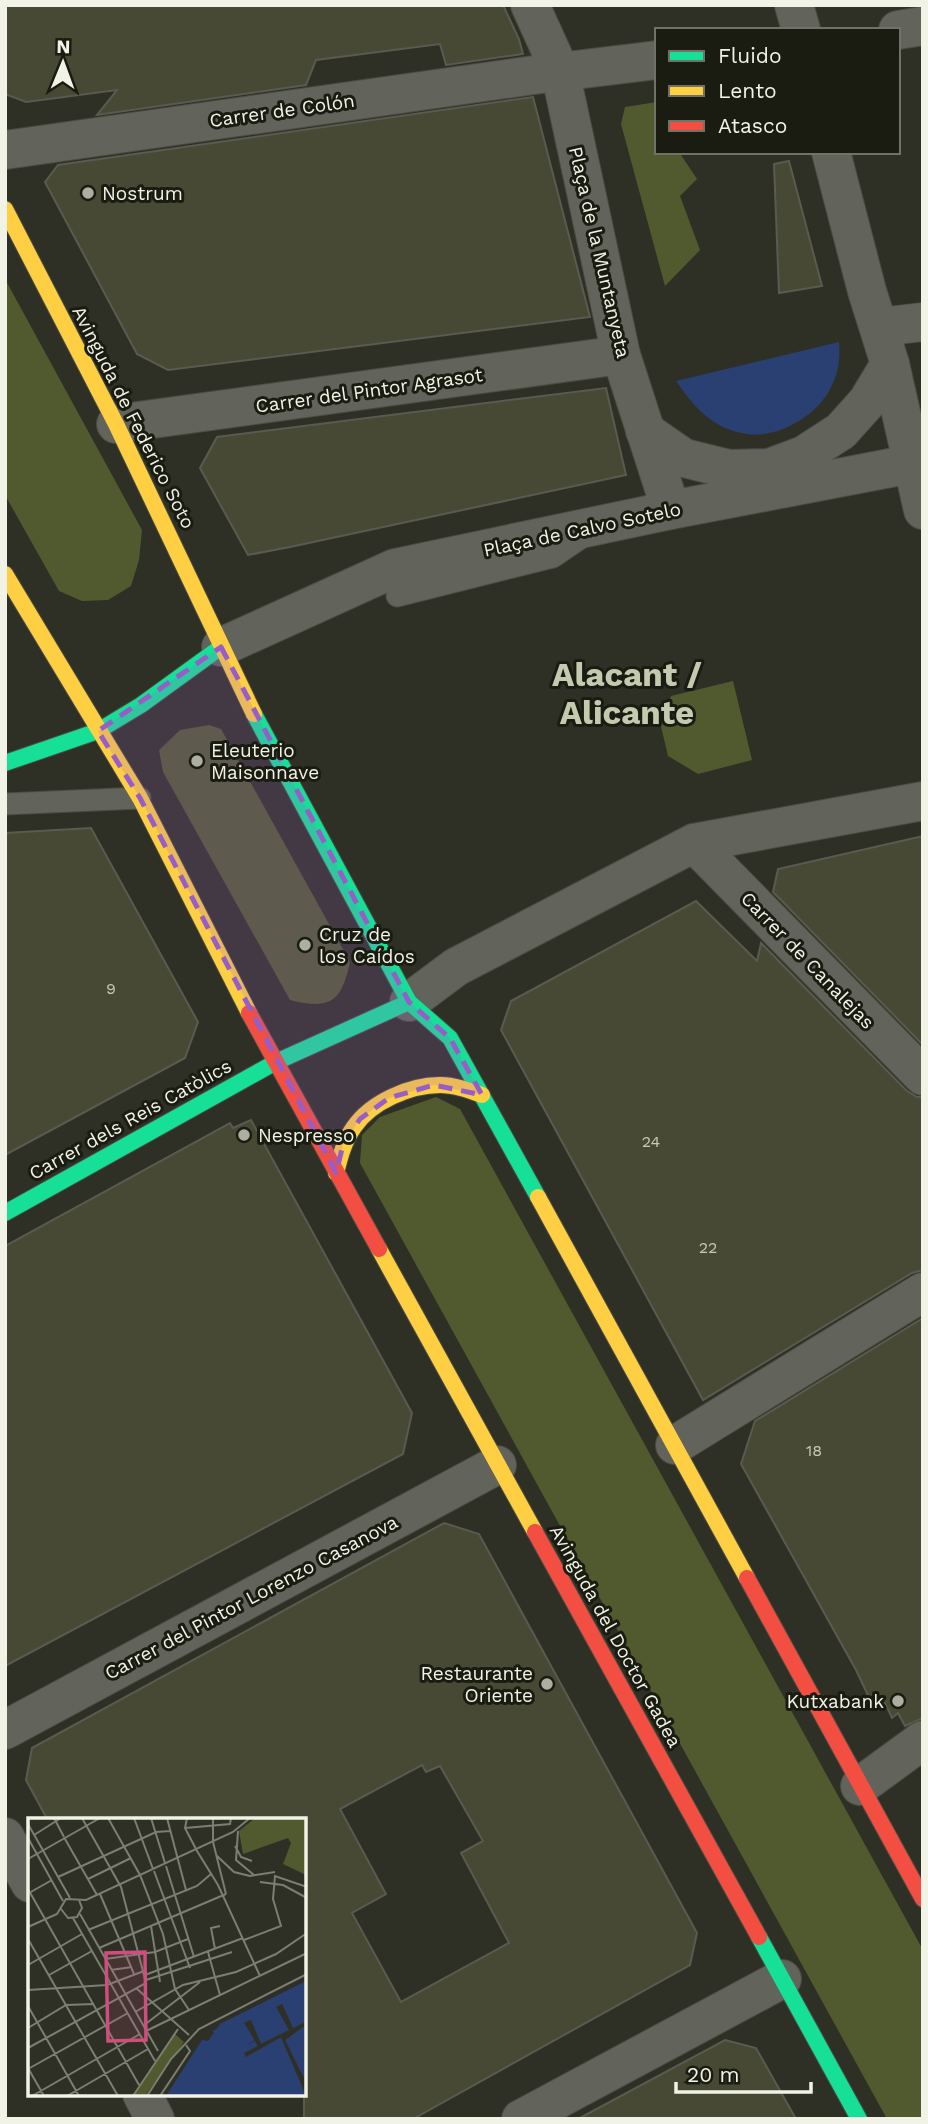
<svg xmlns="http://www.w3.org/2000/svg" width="928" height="2124" viewBox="0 0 928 2124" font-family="'Work Sans',sans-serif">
	<rect width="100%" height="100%" fill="#2e3025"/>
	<g fill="#51592f">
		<polygon points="657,102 657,152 679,152 697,179 680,196 700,250 665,286 621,124 625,107"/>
		<polygon points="5,279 142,530 139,560 131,586 108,600 82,601 59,591 5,495"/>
		<polygon points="733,681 752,760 698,774 668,756 660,722 671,696"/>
		<path d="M209,725L221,729L350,962C341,1002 331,1010 290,1000L163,772L159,750L180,730Z"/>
		<polygon points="436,1097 460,1109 923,1950 923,2119 887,2119 360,1163 362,1135 380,1117"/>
	</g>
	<path fill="#2b4072" d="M839,342C840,357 839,371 832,385C819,416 775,441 742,433C710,427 693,405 676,381Z"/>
	<g fill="#474935" stroke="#595b50" stroke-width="2" fill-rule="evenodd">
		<polygon points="5,5 503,5 519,39 523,54 446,65 440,44 316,60 306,85 97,115 117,90 26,102 5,94"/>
		<polygon points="533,97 590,317 168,370 137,354 45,182 58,165"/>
		<polygon points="789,161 822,286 779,293 774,164"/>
		<polygon points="606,388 626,475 290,547 248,555 200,468 217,437"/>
		<polygon points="91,828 198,1022 185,1058 5,1155 5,833"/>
		<polygon points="923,836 923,1045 773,892 778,869"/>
		<polygon points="696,901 757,961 761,943 907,1091 917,1097 923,1097 923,1270 912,1273 703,1400 501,1030 511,1001"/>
		<polygon points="251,1120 412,1413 403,1454 5,1666 5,1246 230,1123 233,1128"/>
		<polygon points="923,1318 923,1718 905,1726 898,1713 892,1718 885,1703 874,1708 856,1670 741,1464 755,1421"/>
		<path d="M444,1523L479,1534L697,1933L690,1965L413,2119H304V1819H47L26,1780L32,1748ZM422,1765L426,1772L440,1766L483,1841L461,1853L509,1943L401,2002L352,1913L386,1894L340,1809Z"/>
		<polygon points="725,2040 756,2048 796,2119 578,2119"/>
	</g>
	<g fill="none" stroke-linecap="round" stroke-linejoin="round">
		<defs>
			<g id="lane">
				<polyline points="397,596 553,557 581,538"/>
				<polyline points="5,804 140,798"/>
			</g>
			<g id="street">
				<polyline points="530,5 560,71 621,355 671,510"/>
				<polyline points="794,5 801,30"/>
				<polyline points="898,30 923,26"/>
				<polyline points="5,150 534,75 657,60"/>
				<polyline points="831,152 867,291 890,364 923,510"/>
				<polyline points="879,327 923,322"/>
				<polyline points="116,424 621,355"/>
				<polyline points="645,431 684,458 729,469 769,468 804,455 841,431 867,402 890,364"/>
				<polyline points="221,647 395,568 671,510 911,464"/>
				<polyline points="694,843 923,1076"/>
				<polyline points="409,1002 456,967 694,843 923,801"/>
				<polyline points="675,1445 923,1292"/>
				<polyline points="5,1730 497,1465"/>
				<polyline points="860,1786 923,1740"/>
				<polyline points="5,1837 30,1883"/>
				<polyline points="142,2094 155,2119"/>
				<polyline points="521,2119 782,1979"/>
			</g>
			<g id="fast">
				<polyline points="254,714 409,1002 450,1038 538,1197"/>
				<polyline points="5,763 98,731 141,705 221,647"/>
				<polyline points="5,1213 276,1062 409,1002"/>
				<polyline points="759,1937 859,2119"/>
			</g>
			<g id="slow">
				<polyline points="5,209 116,424 254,714"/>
				<polyline points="5,574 140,798 249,1013"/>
				<path d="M336,1173C340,1157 344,1141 354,1127C371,1102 410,1085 440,1085C454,1085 468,1090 482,1095"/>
				<polyline points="538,1197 747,1578"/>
				<polyline points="379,1249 535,1532"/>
			</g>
			<g id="jam">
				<polyline points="249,1013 379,1249"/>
				<polyline points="535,1532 759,1937"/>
				<polyline points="747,1578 923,1899"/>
			</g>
		</defs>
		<use href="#lane" stroke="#4a4c42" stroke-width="23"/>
		<use href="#street" stroke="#4a4c42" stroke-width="40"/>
		<use href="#fast" stroke="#4a4c42" stroke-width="18"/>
		<use href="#slow" stroke="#4a4c42" stroke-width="18"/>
		<use href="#jam" stroke="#4a4c42" stroke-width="18"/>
		<use href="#lane" stroke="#62645b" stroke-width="21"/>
		<use href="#street" stroke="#62645b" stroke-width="38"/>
		<use href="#fast" stroke="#16e098" stroke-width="16"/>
		<use href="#slow" stroke="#ffcf43" stroke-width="16"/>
		<use href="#jam" stroke="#f24e42" stroke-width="16"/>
	</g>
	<path fill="#985ec8" fill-opacity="0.2" stroke="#985ec8" stroke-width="5" stroke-dasharray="14 9" stroke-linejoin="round" d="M221,647L409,1002L450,1038L482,1095L434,1085L389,1098L360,1119L343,1145L336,1173L140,798L98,731Z"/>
	<g fill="#acafa2" stroke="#1a1c12" stroke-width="2.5">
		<circle cx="88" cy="193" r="7"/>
		<circle cx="197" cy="761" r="7"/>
		<circle cx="305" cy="945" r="7"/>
		<circle cx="244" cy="1135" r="7"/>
		<circle cx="547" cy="1684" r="7"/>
		<circle cx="898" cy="1701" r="7"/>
	</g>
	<g text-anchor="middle" stroke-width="6" stroke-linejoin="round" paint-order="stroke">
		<g font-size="16" fill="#c6c8b9">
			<text x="111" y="994">9</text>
			<text x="651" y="1147">24</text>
			<text x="708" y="1253">22</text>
			<text x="814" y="1456">18</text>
		</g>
		<g font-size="19" fill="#f0f3e5" stroke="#1a1c12">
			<text transform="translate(282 110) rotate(-8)" y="7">Carrer de Colón</text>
			<text transform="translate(600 252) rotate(77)" y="7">Plaça de la Muntanyeta</text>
			<text transform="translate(369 390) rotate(-8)" y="7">Carrer del Pintor Agrasot</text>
			<text transform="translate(134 417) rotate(63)" y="7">Avinguda de Federico Soto</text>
			<text transform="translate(582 529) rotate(-12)" y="7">Plaça de Calvo Sotelo</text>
			<text transform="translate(808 960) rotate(46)" y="7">Carrer de Canalejas</text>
			<text transform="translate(130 1119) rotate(-29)" y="7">Carrer dels Reis Catòlics</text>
			<text transform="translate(251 1597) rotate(-28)" y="7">Carrer del Pintor Lorenzo Casanova</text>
			<text transform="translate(616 1636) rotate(61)" y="7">Avinguda del Doctor Gadea</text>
		</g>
		<g font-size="19" fill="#f0f3e5" stroke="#1a1c12" text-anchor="start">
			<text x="102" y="200">Nostrum</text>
			<text x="211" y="757">Eleuterio<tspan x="211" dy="22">Maisonnave</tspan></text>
			<text x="319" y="941">Cruz de<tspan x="319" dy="22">los Caídos</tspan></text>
			<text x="258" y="1142">Nespresso</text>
			<text x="533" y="1680" text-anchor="end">Restaurante<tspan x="533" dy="22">Oriente</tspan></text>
			<text x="884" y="1708" text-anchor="end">Kutxabank</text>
		</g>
		<g font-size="33" font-weight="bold" fill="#c4caaf" stroke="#1a1c12">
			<text x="627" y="686">Alacant /<tspan x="627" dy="38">Alicante</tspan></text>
		</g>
	</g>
	<g transform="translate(28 1818)">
		<rect width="278" height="278" fill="#2e3025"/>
		<path d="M227,0H278V57L255,46L263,25L260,20L215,36L211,13ZM147,216L156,224L117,278H106Z" fill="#51592f"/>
		<path d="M278,163V204L265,211L254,186L249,189L262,212L233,226L222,202L217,205L230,228L222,234L253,219L278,278H138L174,222L180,223L192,206ZM278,207V264L257,222Z" fill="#2b4072"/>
		<path d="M254,186L265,210L278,204L257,222L278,271L253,219L218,239L216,235L230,228L227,223L217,228L227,222L216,205L223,202L233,226L261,212L248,189Z" fill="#2e3025"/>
		<path fill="none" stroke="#2b4072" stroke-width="3.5" d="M186,212L222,278"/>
		<path fill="none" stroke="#7c7e72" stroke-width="2" d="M26,0L36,19M80,0L112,57L135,116L147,171L161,192M106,0L125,51M123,0L137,45M139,0L158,72M159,0L157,10L169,33M0,6L42,80M157,10L202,6L203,0M210,13L208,42L226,57M6,17L33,0M0,20L35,83M37,21L69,77M185,23V0M185,24L198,76M207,28L213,39L224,43M169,33L190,67L232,158M188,37L206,54L222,58L247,54M0,41L72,0M138,48L166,139M126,53L162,150M30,59L128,14L142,13M60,61L103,40M232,64L255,67L279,80M0,71L111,267M1,75L24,62M72,76L106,156M33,91L40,100L49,99L54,90L51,82M52,96L130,233M45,100L127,243M123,108L132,164M0,109L29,96L38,81L58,82L205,14L222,0M60,112L169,68L183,56M0,121L90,278M216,122L253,108L245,81L247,58L279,69M71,130L198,76M187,131L183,110L192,108M180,134L192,177M77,141L127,134L160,121M0,147L54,116M83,152L104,149M21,157L64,133M117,157L215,120M118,162L204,134M108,170L161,217M0,172L79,167L116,153M0,188L51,278M107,194L155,167L208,154L248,136L279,115M115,208L172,164M0,210L38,187L66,186M118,213L279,135M0,230L118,165L93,69L54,0M0,250L16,278M0,251L100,195M4,278L112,216M39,278L120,231M105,278L150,211M119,278L143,241L171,211L279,156M132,278L162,233L158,227"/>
		<path fill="#ce4f7e" fill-opacity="0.15" stroke="#ce4f7e" stroke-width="3.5" d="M117,134L118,222L80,223L78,135Z"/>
		<rect width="278" height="278" fill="none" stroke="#f0f3e5" stroke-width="3.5"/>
	</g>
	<rect width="928" height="2124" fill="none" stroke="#f0f3e5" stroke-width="14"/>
	<rect x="655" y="28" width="245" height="126" fill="#1a1c12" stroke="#707266" stroke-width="2"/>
	<rect x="669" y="51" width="35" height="10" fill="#16e098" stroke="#707266" stroke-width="2"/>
	<text x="718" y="63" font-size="21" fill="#f0f3e5">Fluido</text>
	<rect x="669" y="86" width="35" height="10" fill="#ffcf43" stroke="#707266" stroke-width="2"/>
	<text x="718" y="98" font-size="21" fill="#f0f3e5">Lento</text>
	<rect x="669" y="121" width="35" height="10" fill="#f24e42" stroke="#707266" stroke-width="2"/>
	<text x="718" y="133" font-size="21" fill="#f0f3e5">Atasco</text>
	<g transform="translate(63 63) rotate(1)" stroke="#1a1c12" stroke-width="5" paint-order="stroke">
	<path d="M0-5L12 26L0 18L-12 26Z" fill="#f0f3e5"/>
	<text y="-10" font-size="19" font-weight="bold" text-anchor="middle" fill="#f0f3e5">N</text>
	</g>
	<path d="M676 2082v10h135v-10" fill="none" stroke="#f0f3e5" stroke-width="3.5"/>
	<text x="687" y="2082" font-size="21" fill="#f0f3e5" stroke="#1a1c12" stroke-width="5" paint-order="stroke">20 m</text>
</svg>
